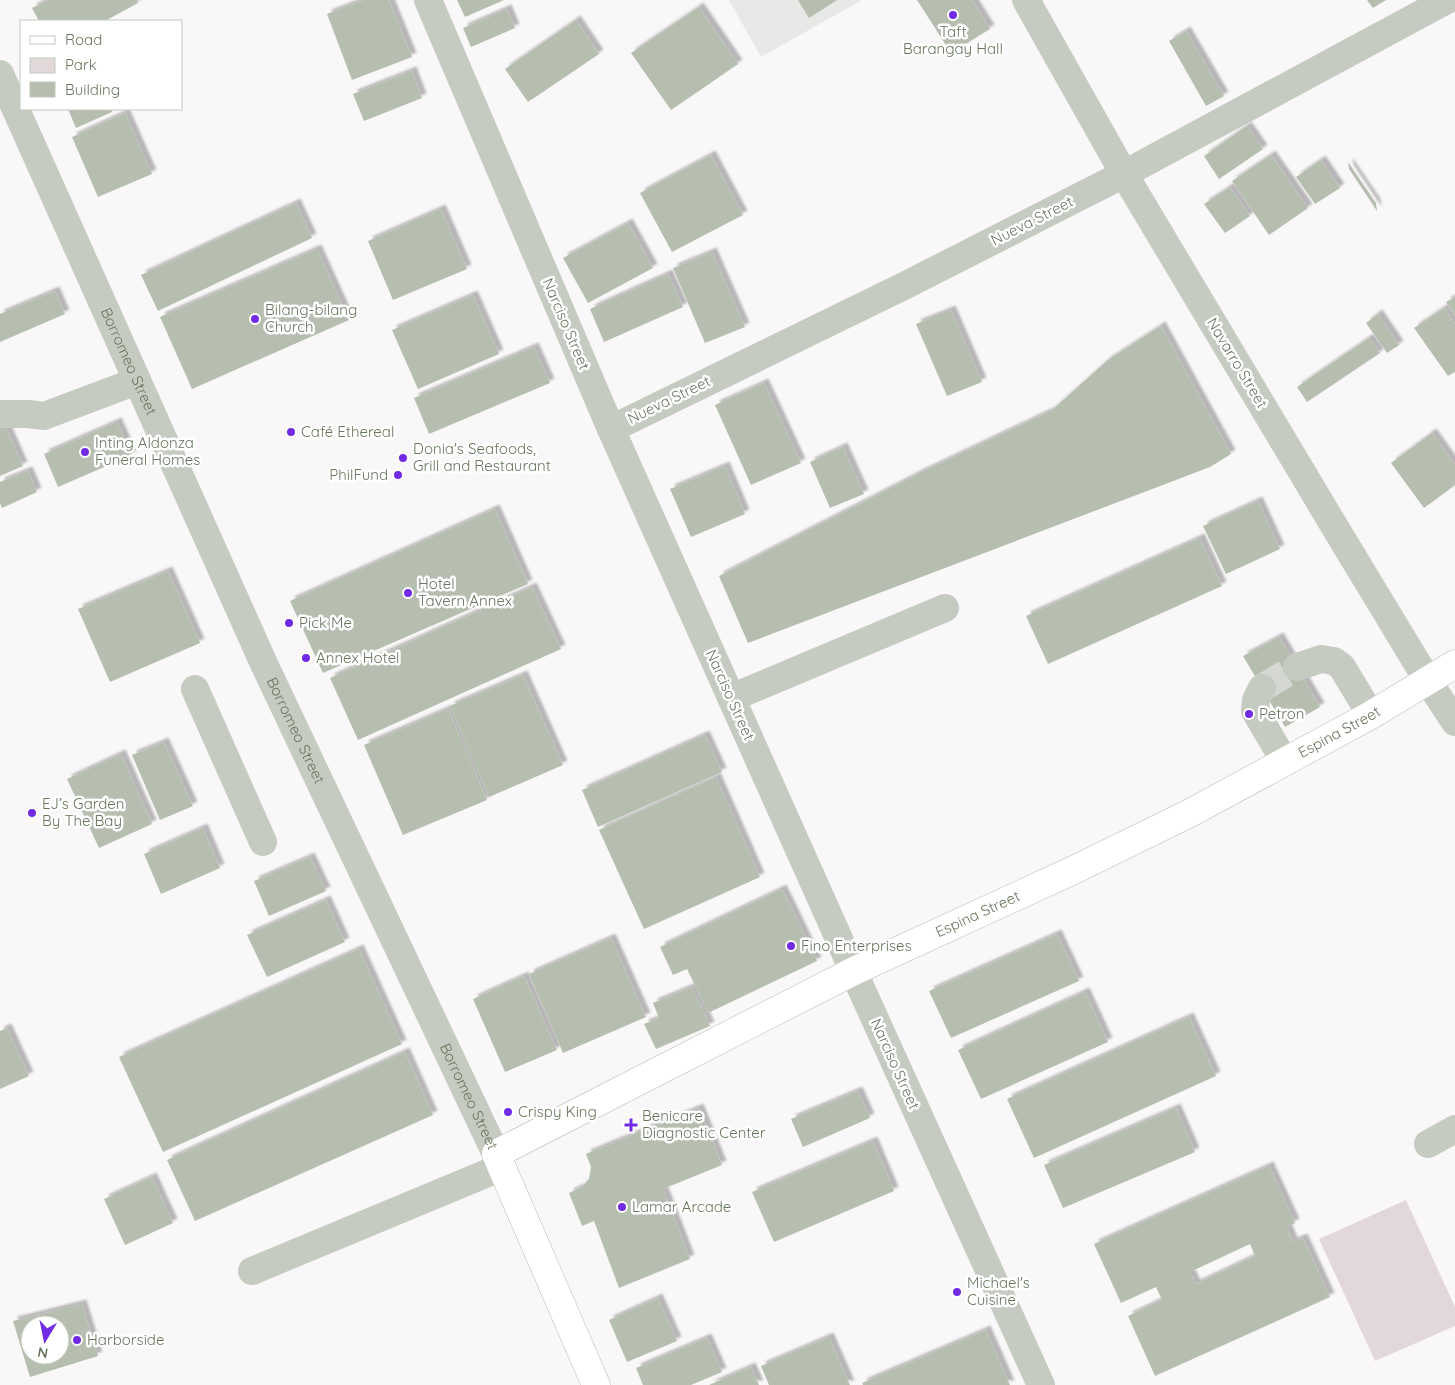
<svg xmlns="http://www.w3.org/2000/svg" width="1455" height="1385" viewBox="0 0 1455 1385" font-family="Quicksand,sans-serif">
	<defs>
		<filter id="shadow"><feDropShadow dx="4.5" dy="-4.5" stdDeviation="1" flood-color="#0004"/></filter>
	</defs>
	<rect width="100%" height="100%" fill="#faf7f9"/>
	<polygon fill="#e8e8e7" points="729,0 862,0 761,57"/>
	<polygon fill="#e2d8da" points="1406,1200 1455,1307 1455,1326 1375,1361 1319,1239"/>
	<g fill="#b6beb0" fill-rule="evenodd" filter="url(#shadow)">
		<polygon points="48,0 137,0 138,3 105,21 39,21 32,8"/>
		<polygon points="364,0 389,0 412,57 352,80 327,14"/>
		<polygon points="457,0 504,0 465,17"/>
		<polygon points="798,0 837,0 809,18"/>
		<polygon points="917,0 972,0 990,29 951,53"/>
		<polygon points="1367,0 1386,0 1373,8"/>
		<polygon points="699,7 738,64 671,110 631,53"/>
		<polygon points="507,9 515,28 471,47 463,28"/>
		<polygon points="576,20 599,54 528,102 505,69"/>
		<polygon points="1186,31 1224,96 1206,106 1169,41"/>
		<polygon points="412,71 422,98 364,121 353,94"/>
		<polygon points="68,109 111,109 112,112 76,128"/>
		<polygon points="125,113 152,174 98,197 72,137"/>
		<polygon points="1247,126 1263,149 1219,179 1204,156"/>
		<polygon points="711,155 743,215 672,252 640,193"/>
		<polygon points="1271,155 1308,208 1269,235 1232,181"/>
		<polygon points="1321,160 1340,188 1315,204 1296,177"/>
		<polygon points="1348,162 1376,203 1377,211 1349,169"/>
		<polygon points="1230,187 1250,216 1225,233 1204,204"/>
		<polygon points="296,203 312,238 158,311 141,275"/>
		<polygon points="441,209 467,269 393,300 368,241"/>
		<polygon points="628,223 653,268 588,303 563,258"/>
		<polygon points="317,249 349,320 192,389 160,317"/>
		<polygon points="712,252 745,327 705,343 673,268"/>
		<polygon points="668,274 683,307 604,342 590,309"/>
		<polygon points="55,291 65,314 0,342 0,314"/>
		<polygon points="473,295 499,354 418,389 392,330"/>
		<polygon points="1455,297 1455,315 1446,302"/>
		<polygon points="1444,308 1455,324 1455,372 1448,376 1414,328"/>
		<polygon points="951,310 982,382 947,396 916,324"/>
		<polygon points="1378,314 1399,345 1387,353 1366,323"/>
		<polygon points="1161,326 1231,454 1210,467 748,643 719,576 922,472 1051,411 1108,360"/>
		<polygon points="1369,338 1380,353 1307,402 1297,387"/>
		<polygon points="534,347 550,383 429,434 414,398"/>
		<polygon points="764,383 801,463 751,485 715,405"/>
		<polygon points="117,422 132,455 58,487 44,454"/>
		<polygon points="5,425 23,466 0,476 0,427"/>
		<polygon points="1432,433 1455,465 1455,485 1424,508 1391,463"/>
		<polygon points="843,447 864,494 830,508 810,462"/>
		<polygon points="725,466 745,514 691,537 670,489"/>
		<polygon points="28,471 37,492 2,508 0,503 0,482"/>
		<polygon points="1258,501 1280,549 1226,574 1203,526"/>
		<polygon points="495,509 528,584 323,673 290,601"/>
		<polygon points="1200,538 1222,586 1048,664 1026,616"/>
		<polygon points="168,571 200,643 110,682 78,609"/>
		<polygon points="532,587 561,649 358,740 330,678"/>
		<polygon points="1279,637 1320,707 1285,727 1243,656"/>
		<polygon points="523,675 563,765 489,797 450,706"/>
		<polygon points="448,709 487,800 403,835 364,745"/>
		<polygon points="705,735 722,772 598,827 582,790"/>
		<polygon points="164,742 193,806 160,820 132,755"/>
		<polygon points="121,754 152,824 99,848 67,779"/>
		<polygon points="716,777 760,877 644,929 599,830"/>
		<polygon points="203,828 220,868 161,894 144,854"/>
		<polygon points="310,857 326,891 269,916 254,881"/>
		<polygon points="782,889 817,961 708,1013 687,969 673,975 660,947"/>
		<polygon points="326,900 345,942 267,977 247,935"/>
		<polygon points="1057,934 1079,981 951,1038 929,991"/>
		<polygon points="611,938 646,1017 563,1053 529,974"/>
		<polygon points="359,949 402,1044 163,1152 119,1057"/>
		<polygon points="524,976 557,1050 505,1072 473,999"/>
		<polygon points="692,987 710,1026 656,1049 644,1024 659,1018 653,1003"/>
		<polygon points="1085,992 1108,1042 981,1099 958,1050"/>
		<polygon points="1189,1017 1216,1076 1034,1158 1007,1099"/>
		<polygon points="7,1028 29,1076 0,1089 0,1031"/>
		<polygon points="405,1052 433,1115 195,1221 167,1160"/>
		<polygon points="858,1091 870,1118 803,1147 791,1119"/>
		<polygon points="699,1108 722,1165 663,1189 690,1259 619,1288 594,1221 582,1226 569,1193 582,1187 589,1179 591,1167 586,1154"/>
		<polygon points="1176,1108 1195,1152 1063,1208 1044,1165"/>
		<polygon points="873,1141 894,1191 774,1242 752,1192"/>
		<path d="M1269,1166L1295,1223L1287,1227L1293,1242L1303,1238L1330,1297L1155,1376L1128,1316L1162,1300L1156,1287L1121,1303L1094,1244ZM1250,1244L1255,1256L1196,1284L1190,1272Z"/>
		<polygon points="152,1177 173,1223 125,1245 104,1199"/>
		<polygon points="658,1298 677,1341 627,1362 609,1320"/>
		<path d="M82,1304L98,1356L30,1377L13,1321ZM30,1325H60V1355H30Z"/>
		<polygon points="986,1330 1010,1385 863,1385 862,1383"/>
		<polygon points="829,1337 850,1385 769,1385 761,1366"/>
		<polygon points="707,1338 722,1372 691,1385 643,1385 636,1368"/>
		<polygon points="751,1367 759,1385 709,1385"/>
	</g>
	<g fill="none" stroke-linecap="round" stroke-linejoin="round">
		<polyline stroke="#d5d7d2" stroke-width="28" stroke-dasharray="28 14" stroke-linecap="butt" points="1262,688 1297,667"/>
		<defs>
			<g id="major">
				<path id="s2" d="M596,1385L496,1154L854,971L1078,868L1192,812L1371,715L1455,664"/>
			</g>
		</defs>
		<use href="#major" stroke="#b6bcb1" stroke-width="29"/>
		<g stroke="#c6cbc2" stroke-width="28">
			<polyline points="428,0 611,429 865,997 1041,1385"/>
			<polyline points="1026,0 1124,174 1336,529 1428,681 1455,722"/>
			<path id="s1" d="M0,74L264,664L496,1154"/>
			<polyline points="0,414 28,414 44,416 137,381"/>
			<polyline points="611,429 906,285 1124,174 1447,0"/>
			<polyline points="1297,667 1321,659 1334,661 1342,667 1371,715"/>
			<polyline points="1262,688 1256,700 1255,711 1285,762"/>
			<polyline points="195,689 263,842"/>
			<polyline points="731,698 945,608"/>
			<polyline points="1428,1144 1455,1129"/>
			<polyline points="252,1271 502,1167"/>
		</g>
		<use href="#major" stroke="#fff" stroke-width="28"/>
	</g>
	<g fill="#712be6" stroke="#fff" stroke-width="2">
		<circle cx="953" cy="15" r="5"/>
		<circle cx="255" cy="319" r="5"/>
		<circle cx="291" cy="432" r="5"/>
		<circle cx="85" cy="452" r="5"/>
		<circle cx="403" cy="458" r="5"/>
		<circle cx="398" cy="475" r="5"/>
		<circle cx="408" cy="593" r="5"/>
		<circle cx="289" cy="623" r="5"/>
		<circle cx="306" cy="658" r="5"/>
		<circle cx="1249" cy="714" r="5"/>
		<circle cx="32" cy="813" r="5"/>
		<circle cx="791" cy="946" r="5"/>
		<circle cx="508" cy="1112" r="5"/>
		<path d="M628.5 1117.5h5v5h5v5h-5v5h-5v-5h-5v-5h5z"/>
		<circle cx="622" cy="1207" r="5"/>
		<circle cx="957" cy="1292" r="5"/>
		<circle cx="77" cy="1340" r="5"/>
	</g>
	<g text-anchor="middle" stroke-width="5" stroke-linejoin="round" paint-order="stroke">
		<g font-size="15" fill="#67775b" stroke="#fff" text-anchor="start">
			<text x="953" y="37" text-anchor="middle">Taft<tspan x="953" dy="17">Barangay Hall</tspan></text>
			<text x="265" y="315">Bilang-bilang<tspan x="265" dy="17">Church</tspan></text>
			<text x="301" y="437">Café Ethereal</text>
			<text x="95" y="448">Inting Aldonza<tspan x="95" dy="17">Funeral Homes</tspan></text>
			<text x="413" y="454">Donia's Seafoods,<tspan x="413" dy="17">Grill and Restaurant</tspan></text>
			<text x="388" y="480" text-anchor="end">PhilFund</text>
			<text x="418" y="589">Hotel<tspan x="418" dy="17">Tavern Annex</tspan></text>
			<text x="299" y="628">Pick Me</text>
			<text x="316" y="663">Annex Hotel</text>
			<text x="1259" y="719">Petron</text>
			<text x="42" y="809">EJ’s Garden<tspan x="42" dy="17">By The Bay</tspan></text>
			<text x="801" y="951">Fino Enterprises</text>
			<text x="518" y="1117">Crispy King</text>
			<text x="642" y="1121">Benicare<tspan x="642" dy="17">Diagnostic Center</tspan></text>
			<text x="632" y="1212">Lamar Arcade</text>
			<text x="967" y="1288">Michael's<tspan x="967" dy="17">Cuisine</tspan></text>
			<text x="87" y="1345">Harborside</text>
		</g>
		<g font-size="15" fill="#67775b" stroke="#fff">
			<text transform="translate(1032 221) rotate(-27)" y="5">Nueva Street</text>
			<text transform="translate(566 324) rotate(67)" y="5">Narciso Street</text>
			<text dy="5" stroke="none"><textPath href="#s1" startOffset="315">Borromeo Street</textPath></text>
			<text transform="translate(1237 363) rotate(59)" y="5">Navarro Street</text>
			<text transform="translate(669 400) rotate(-26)" y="5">Nueva Street</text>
			<text transform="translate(730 695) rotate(66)" y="5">Narciso Street</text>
			<text dy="5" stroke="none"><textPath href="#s1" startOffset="720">Borromeo Street</textPath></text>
			<text dy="5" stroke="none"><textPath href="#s2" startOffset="1195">Espina Street</textPath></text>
			<text dy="5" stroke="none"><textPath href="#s2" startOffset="790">Espina Street</textPath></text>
			<text transform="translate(895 1064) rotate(66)" y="5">Narciso Street</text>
			<text dy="5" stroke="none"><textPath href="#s1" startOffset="1125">Borromeo Street</textPath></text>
		</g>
	</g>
	<rect x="20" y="20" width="162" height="90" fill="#ffffff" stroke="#c2c9bd"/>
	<rect x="30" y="36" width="25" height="8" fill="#ffffff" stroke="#c2c9bd"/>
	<text x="65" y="45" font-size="15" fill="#67775b">Road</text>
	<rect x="30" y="58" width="25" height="15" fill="#e2d8da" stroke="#c2c9bd"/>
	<text x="65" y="70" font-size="15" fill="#67775b">Park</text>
	<rect x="30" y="82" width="25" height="15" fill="#b6beb0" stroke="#c2c9bd"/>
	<text x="65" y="95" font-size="15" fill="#67775b">Building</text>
	<g transform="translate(45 1340) rotate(190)"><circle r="24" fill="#ffffff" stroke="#c2c9bd"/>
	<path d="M0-4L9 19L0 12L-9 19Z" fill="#712be6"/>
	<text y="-8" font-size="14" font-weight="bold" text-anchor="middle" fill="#67775b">N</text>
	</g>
</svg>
